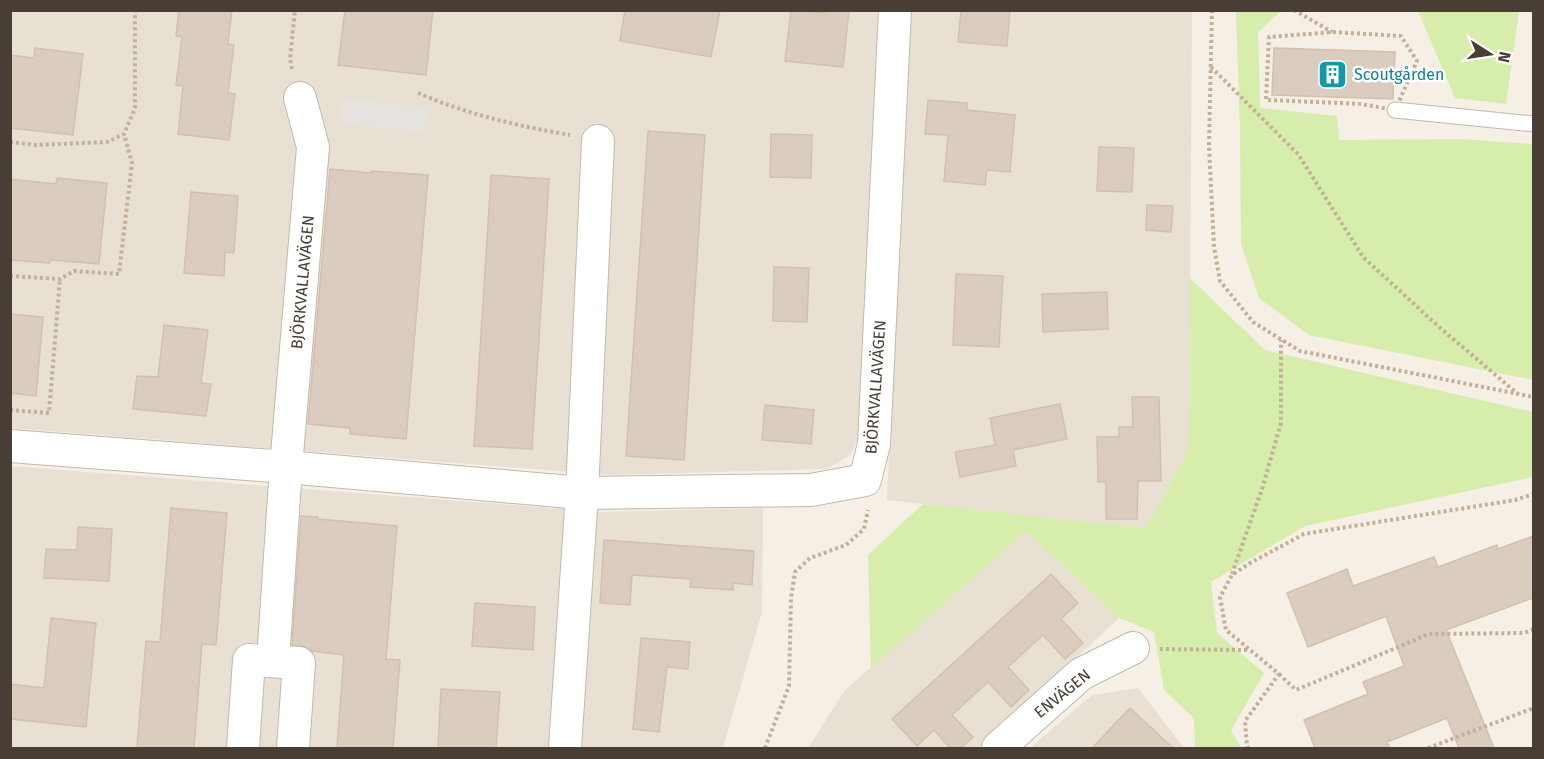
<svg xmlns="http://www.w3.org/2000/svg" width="1544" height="759" viewBox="0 0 1544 759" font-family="'Fira Sans',sans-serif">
	<rect width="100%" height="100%" fill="#f5efe6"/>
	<g fill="#e9e0d4">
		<polygon points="10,11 881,11 860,436 850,455 827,469 610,475 11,428"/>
		<polygon points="910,11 1192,11 1189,448 1146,528 887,500"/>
		<polygon points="10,466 604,512 763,508 762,612 723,748 11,748"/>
		<polygon points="1026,531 1119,618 980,748 808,748 845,690"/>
		<polygon points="1138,688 1184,748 1030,748 1092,695"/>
	</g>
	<g fill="#d6edab">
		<polygon points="1236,11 1281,11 1258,32 1260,108 1337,116 1339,140 1458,139 1533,144 1533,380 1309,335 1259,298 1241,244 1240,129"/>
		<polygon points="1418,11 1519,11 1506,104 1455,98"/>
		<polygon points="1190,278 1265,350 1533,412 1533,477 1305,526 1211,582 1217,633 1264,673 1231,730 1241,748 1195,748 1194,718 1164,690 1154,632 1119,618 1026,531 871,668 868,555 923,504 1146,528 1189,448"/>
	</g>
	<polygon fill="#e5e2df" points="343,98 427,108 424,132 341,123"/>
	<g fill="#daccbe" stroke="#d3c0ad" stroke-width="1.5">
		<polygon points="179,10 232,10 228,44 234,45 228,93 235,94 229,140 178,134 183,86 176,85 182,37 176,36"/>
		<polygon points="345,10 433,10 426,75 338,65"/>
		<polygon points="625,10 720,10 711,57 620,41"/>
		<polygon points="791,10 825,13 825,10 849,10 843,67 785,61"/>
		<polygon points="961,10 1010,10 1007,46 958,42"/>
		<polygon points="35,48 83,54 73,135 10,128 10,55 34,58"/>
		<polygon points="1274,48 1395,52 1393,99 1272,95"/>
		<polygon points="928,100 967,103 967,110 1015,115 1010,172 987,170 985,185 944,181 948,135 925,134"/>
		<polygon points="648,131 705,135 684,460 626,456"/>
		<polygon points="771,134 812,135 811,178 770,177"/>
		<polygon points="1099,147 1134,148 1132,192 1097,191"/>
		<polygon points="330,169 371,173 372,171 428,175 406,439 350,434 350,428 308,424"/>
		<polygon points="491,175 549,179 532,449 474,446"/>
		<polygon points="57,178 107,183 99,264 50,260 49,263 10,260 10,179 56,184"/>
		<polygon points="191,192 238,196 234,253 225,252 224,276 184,273"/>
		<polygon points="1147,205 1173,206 1171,232 1146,230"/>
		<polygon points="774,267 809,268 807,322 773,321"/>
		<polygon points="956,274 1003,276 999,347 953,345"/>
		<polygon points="1107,292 1108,329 1043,332 1042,294"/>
		<polygon points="10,314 43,317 36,396 10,393"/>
		<polygon points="164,325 208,330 201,383 211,384 206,416 133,409 137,376 158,377"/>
		<polygon points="1132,397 1159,397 1161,481 1138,481 1137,519 1106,519 1106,482 1098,482 1097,437 1119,437 1119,427 1133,427"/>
		<polygon points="1060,404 1067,439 1013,450 1016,466 960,477 955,452 995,445 990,418"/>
		<polygon points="765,405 814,410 811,444 762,440"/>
		<polygon points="171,508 227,513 216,645 202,644 194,748 137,748 146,641 160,642"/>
		<polygon points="301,516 318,517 318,519 397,526 386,659 400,660 393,748 337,748 344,655 312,651 301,645 292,645"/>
		<polygon points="78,527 112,529 109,581 44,578 46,549 77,550"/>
		<polygon points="1533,536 1533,598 1446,630 1494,748 1459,748 1447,718 1387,742 1390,748 1315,748 1304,720 1368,694 1363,682 1404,666 1386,616 1308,647 1287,593 1347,569 1353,586 1434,557 1438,567 1497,545 1498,549"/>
		<polygon points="604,540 754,551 752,585 733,583 733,590 690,587 691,579 632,575 630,605 600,603"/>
		<polygon points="1051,574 1078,603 1061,619 1083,643 1065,659 1043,635 1008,667 1029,690 1011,707 988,682 952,715 973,737 961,748 950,748 934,730 917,746 892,719"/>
		<polygon points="475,603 535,607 533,650 472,646"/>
		<polygon points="51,618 96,623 86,727 10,719 10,684 44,688"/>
		<polygon points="641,638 690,642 688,669 667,667 659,732 633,729"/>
		<polygon points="441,689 500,692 496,748 438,748"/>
		<polygon points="1130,708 1173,748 1092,748"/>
	</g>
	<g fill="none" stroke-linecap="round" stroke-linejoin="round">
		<defs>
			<polyline id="service" points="1395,110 1534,124"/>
			<g id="minor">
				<polyline points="10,446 286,467 582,493 811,490 865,480 874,444 895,10"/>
				<polyline points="273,661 286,467 313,147 300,98"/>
				<polyline points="243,748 249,660 299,663 293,748"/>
				<polyline points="565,748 582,493 598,141"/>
				<polyline points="998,748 1081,674 1133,648"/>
			</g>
		</defs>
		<use href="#service" stroke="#c4b8ab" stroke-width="17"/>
		<use href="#minor" stroke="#c4b8ab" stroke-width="34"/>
		<g stroke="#c4b098" stroke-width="4" stroke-dasharray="3 3" stroke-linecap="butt">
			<polyline points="1212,10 1209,146 1214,247 1220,281 1253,322 1300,351 1534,397"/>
			<polyline points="1294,10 1332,32"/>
			<polygon points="1333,32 1401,36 1417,61 1395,110 1361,104 1266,100 1269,37"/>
			<polyline points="1211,67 1298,154 1363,257 1439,327 1518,394"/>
			<polyline points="292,69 290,59 295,10"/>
			<path d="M418,93C466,114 518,126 570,135"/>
			<polyline points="10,142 36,145 107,142 124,134 135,108 135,10"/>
			<polyline points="10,276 60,279 74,271 119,274 132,163 124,134"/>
			<polyline points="10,410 49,413 60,279"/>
			<polyline points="1232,574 1262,489 1281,423 1281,340"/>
			<polyline points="1160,649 1249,650"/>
			<polyline points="1279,674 1296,690 1429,634 1524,633 1534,629"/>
			<polyline points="765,748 789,686 791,598 795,572 810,558 846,545 864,529 868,510"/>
			<polyline points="1249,748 1247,747 1245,721 1279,674 1226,630 1220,597 1232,575 1250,563 1304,534 1515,500 1534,494"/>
			<polyline points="1428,748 1534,708"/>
		</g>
		<use href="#service" stroke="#fff" stroke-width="15"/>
		<use href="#minor" stroke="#fff" stroke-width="32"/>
	</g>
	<defs>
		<symbol id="building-square" viewBox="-11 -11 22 22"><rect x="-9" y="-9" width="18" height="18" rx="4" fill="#0f9aa8" stroke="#fff"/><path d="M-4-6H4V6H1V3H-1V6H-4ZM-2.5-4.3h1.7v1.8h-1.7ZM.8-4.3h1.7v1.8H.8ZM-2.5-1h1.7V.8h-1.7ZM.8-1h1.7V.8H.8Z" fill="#fff"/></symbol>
	</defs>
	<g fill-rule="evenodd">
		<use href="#building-square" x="1316" y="58" width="33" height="33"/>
	</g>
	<g text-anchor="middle" stroke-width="5" stroke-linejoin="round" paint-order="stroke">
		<g font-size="16" fill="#0d838f" stroke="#fff" text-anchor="start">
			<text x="1354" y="80">Scoutgården</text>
		</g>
		<g font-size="16" fill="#483e35" stroke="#fff">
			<text transform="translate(302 282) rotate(-85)" y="6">BJÖRKVALLAVÄGEN</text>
			<text transform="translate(875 387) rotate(-86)" y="6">BJÖRKVALLAVÄGEN</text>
			<text transform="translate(1062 693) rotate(-39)" y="6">ENVÄGEN</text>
		</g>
	</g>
	<rect width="1544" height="759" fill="none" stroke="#483e35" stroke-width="24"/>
	<g transform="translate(1490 54) rotate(102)" stroke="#ffffff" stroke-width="4.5" paint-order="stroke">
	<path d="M0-4.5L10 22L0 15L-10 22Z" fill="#483e35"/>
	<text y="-9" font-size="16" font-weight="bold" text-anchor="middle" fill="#483e35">N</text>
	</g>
</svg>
